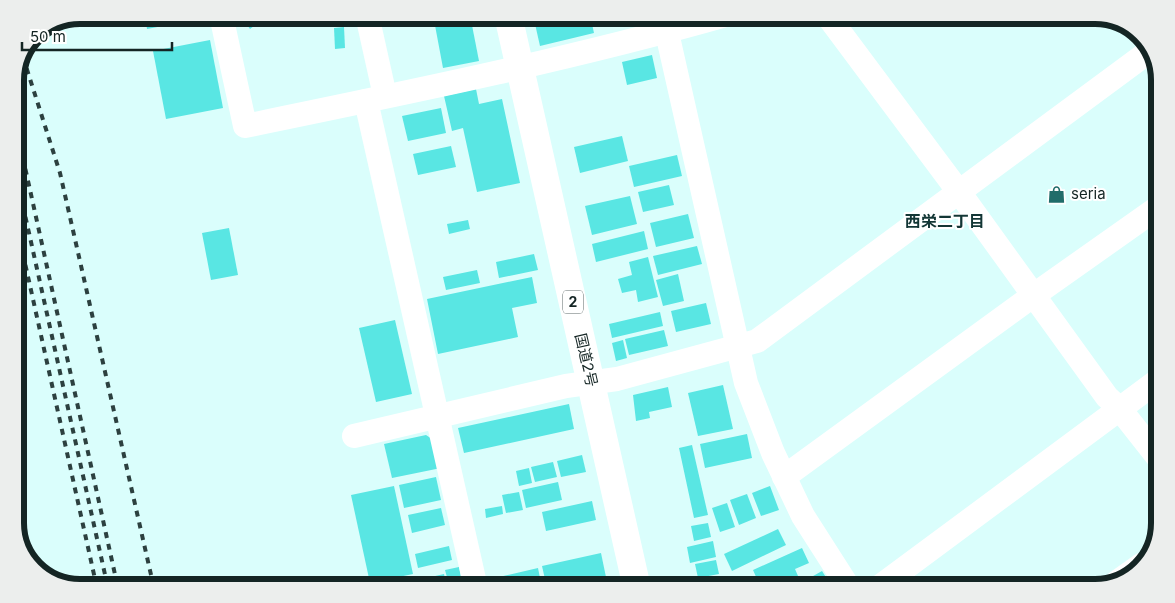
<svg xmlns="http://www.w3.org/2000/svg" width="1175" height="603" viewBox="0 0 1175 603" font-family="Inter,'Noto Sans JP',sans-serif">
	<rect width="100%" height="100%" fill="#dafefc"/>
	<g fill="#59e6e3">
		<polygon points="106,15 117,15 119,19 110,24"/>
		<polygon points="145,15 204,15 205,18 147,29"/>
		<polygon points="240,15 269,15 250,29"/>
		<polygon points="307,15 327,15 309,25 304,17"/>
		<polygon points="464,15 470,15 479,61 443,68 434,20"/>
		<polygon points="533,15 590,15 594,33 540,46"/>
		<polygon points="344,27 345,48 335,49 334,28"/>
		<polygon points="210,40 223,108 166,119 153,51"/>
		<polygon points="652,55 657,78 627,85 622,62"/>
		<polygon points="476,89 479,104 502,99 520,183 477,192 463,128 452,131 444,96"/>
		<polygon points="441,108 446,133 408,141 402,116"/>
		<polygon points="622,136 628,161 580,173 574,147"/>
		<polygon points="451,146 456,167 418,175 413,154"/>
		<polygon points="677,155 682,176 634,187 629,166"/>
		<polygon points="669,185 674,205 643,212 638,192"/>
		<polygon points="630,196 637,224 592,235 585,206"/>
		<polygon points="688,214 694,238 656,247 650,223"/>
		<polygon points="468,220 470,229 449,234 447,224"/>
		<polygon points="229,228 238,275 211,280 202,233"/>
		<polygon points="644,231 648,249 596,262 592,244"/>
		<polygon points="697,246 702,264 658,275 653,256"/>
		<polygon points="534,254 538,270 499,278 496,262"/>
		<polygon points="648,257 658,297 638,302 636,290 622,293 618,279 632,275 629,262"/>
		<polygon points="477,270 480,283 446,290 443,277"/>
		<polygon points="678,274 684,301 663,306 656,280"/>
		<polygon points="532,277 537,303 512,308 518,337 438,354 427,299"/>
		<polygon points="706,303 711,324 676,332 671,311"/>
		<polygon points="660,312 663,326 612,338 609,324"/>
		<polygon points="395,320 412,394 376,402 359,328"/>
		<polygon points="664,330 668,346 629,355 625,339"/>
		<polygon points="623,340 627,358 616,361 612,343"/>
		<polygon points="723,385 733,429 698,436 688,393"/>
		<polygon points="668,387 672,407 649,412 650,418 636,421 633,395"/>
		<polygon points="569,404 574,429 464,453 458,428"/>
		<polygon points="747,434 752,458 705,468 700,444"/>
		<polygon points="426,435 435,441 441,468 392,478 384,444"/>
		<polygon points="692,445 708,515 694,518 679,448"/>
		<polygon points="582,455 586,472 561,477 557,461"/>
		<polygon points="553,462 557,477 535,482 531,467"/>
		<polygon points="529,468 532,483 519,486 516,471"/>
		<polygon points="436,477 441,500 404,508 399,485"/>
		<polygon points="558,482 562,500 526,508 522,490"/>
		<polygon points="394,486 413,574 370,583 351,495"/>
		<polygon points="770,486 779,510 761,516 752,493"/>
		<polygon points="519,492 523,510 506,513 502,495"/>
		<polygon points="747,494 756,518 739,525 730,500"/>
		<polygon points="592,501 596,520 546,531 542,512"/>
		<polygon points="727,503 735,527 720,532 712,508"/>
		<polygon points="502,506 503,514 486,518 485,509"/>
		<polygon points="441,508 445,525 412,533 408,515"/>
		<polygon points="708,523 711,537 694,541 691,526"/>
		<polygon points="778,529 786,545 732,571 724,554"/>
		<polygon points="713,541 716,557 690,563 687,547"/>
		<polygon points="449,546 452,560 418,568 415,554"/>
		<polygon points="802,548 809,563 795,569 798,576 771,588 761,588 753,570"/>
		<polygon points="601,553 607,582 581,588 547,588 542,566"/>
		<polygon points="716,560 719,574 698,578 695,564"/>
		<polygon points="459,567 463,588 450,588 445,570"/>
		<polygon points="538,568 542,588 492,588 490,579"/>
		<polygon points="822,571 832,587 811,588 806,580"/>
		<polygon points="444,574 447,588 387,588 387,587"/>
		<polygon points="802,582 806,588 792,588"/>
	</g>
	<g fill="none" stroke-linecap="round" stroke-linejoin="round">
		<g stroke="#fff" stroke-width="24">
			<path d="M221,15L245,126C405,93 568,60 726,15"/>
			<polyline points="367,15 385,96"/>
			<polyline points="663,15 746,383 773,453 803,516 849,588"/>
			<polyline points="827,15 959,192 1107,397 1119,408 1160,460"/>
			<polyline points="366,101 476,588"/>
			<polyline points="354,436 566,386 617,379 757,341 1151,50"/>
			<polyline points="784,477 1034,295 1160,206"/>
			<polyline points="1117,582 1141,565"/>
			<polyline points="878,588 1160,379"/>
		</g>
		<polyline stroke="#fff" stroke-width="28" points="508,15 637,588"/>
		<g stroke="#2c403f" stroke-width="4" stroke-dasharray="6 6" stroke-linecap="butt">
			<polyline points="23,57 60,173 154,588"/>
			<polyline points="15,122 118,588"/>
			<polyline points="15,170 108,588"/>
			<polyline points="15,218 97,588"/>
		</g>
	</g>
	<defs>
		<symbol id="shop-bare" viewBox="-9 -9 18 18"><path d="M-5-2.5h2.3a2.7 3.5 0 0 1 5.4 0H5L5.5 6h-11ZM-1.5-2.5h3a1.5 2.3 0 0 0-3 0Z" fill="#206c6a" stroke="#fff" stroke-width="2.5" paint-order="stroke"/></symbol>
	</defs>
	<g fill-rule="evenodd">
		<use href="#shop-bare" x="1044" y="182" width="25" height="25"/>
	</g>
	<g text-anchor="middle" stroke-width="4" stroke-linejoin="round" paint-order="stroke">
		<rect fill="#fff" stroke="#5a6666" stroke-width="1" x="563" y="290.5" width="20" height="23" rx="4"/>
		<g font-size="14" font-weight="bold" fill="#142524">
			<text x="573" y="307">2</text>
		</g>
		<g font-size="15" fill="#142524" stroke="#fff" text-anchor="start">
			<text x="1071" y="199">seria</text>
		</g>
		<g font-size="15" fill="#142524" stroke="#fff">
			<text transform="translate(586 360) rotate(77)" y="5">国道2号</text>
		</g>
		<g font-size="16" font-weight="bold" fill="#133635" stroke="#fff">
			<text x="945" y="227">西栄二丁目</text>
		</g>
	</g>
	<path d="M0 0H1175V603H0ZM80 24H1095A56 56 0 0 1 1151 80V523A56 56 0 0 1 1095 579H80A56 56 0 0 1 24 523V80A56 56 0 0 1 80 24Z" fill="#eceeed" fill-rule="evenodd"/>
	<path fill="none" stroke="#142524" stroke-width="6" d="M80 24H1095A56 56 0 0 1 1151 80V523A56 56 0 0 1 1095 579H80A56 56 0 0 1 24 523V80A56 56 0 0 1 80 24Z"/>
	<path d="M22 42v8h150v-8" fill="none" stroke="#142524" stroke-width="2.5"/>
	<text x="30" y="42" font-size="15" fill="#142524" stroke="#ffffff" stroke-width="4" paint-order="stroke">50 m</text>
</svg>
